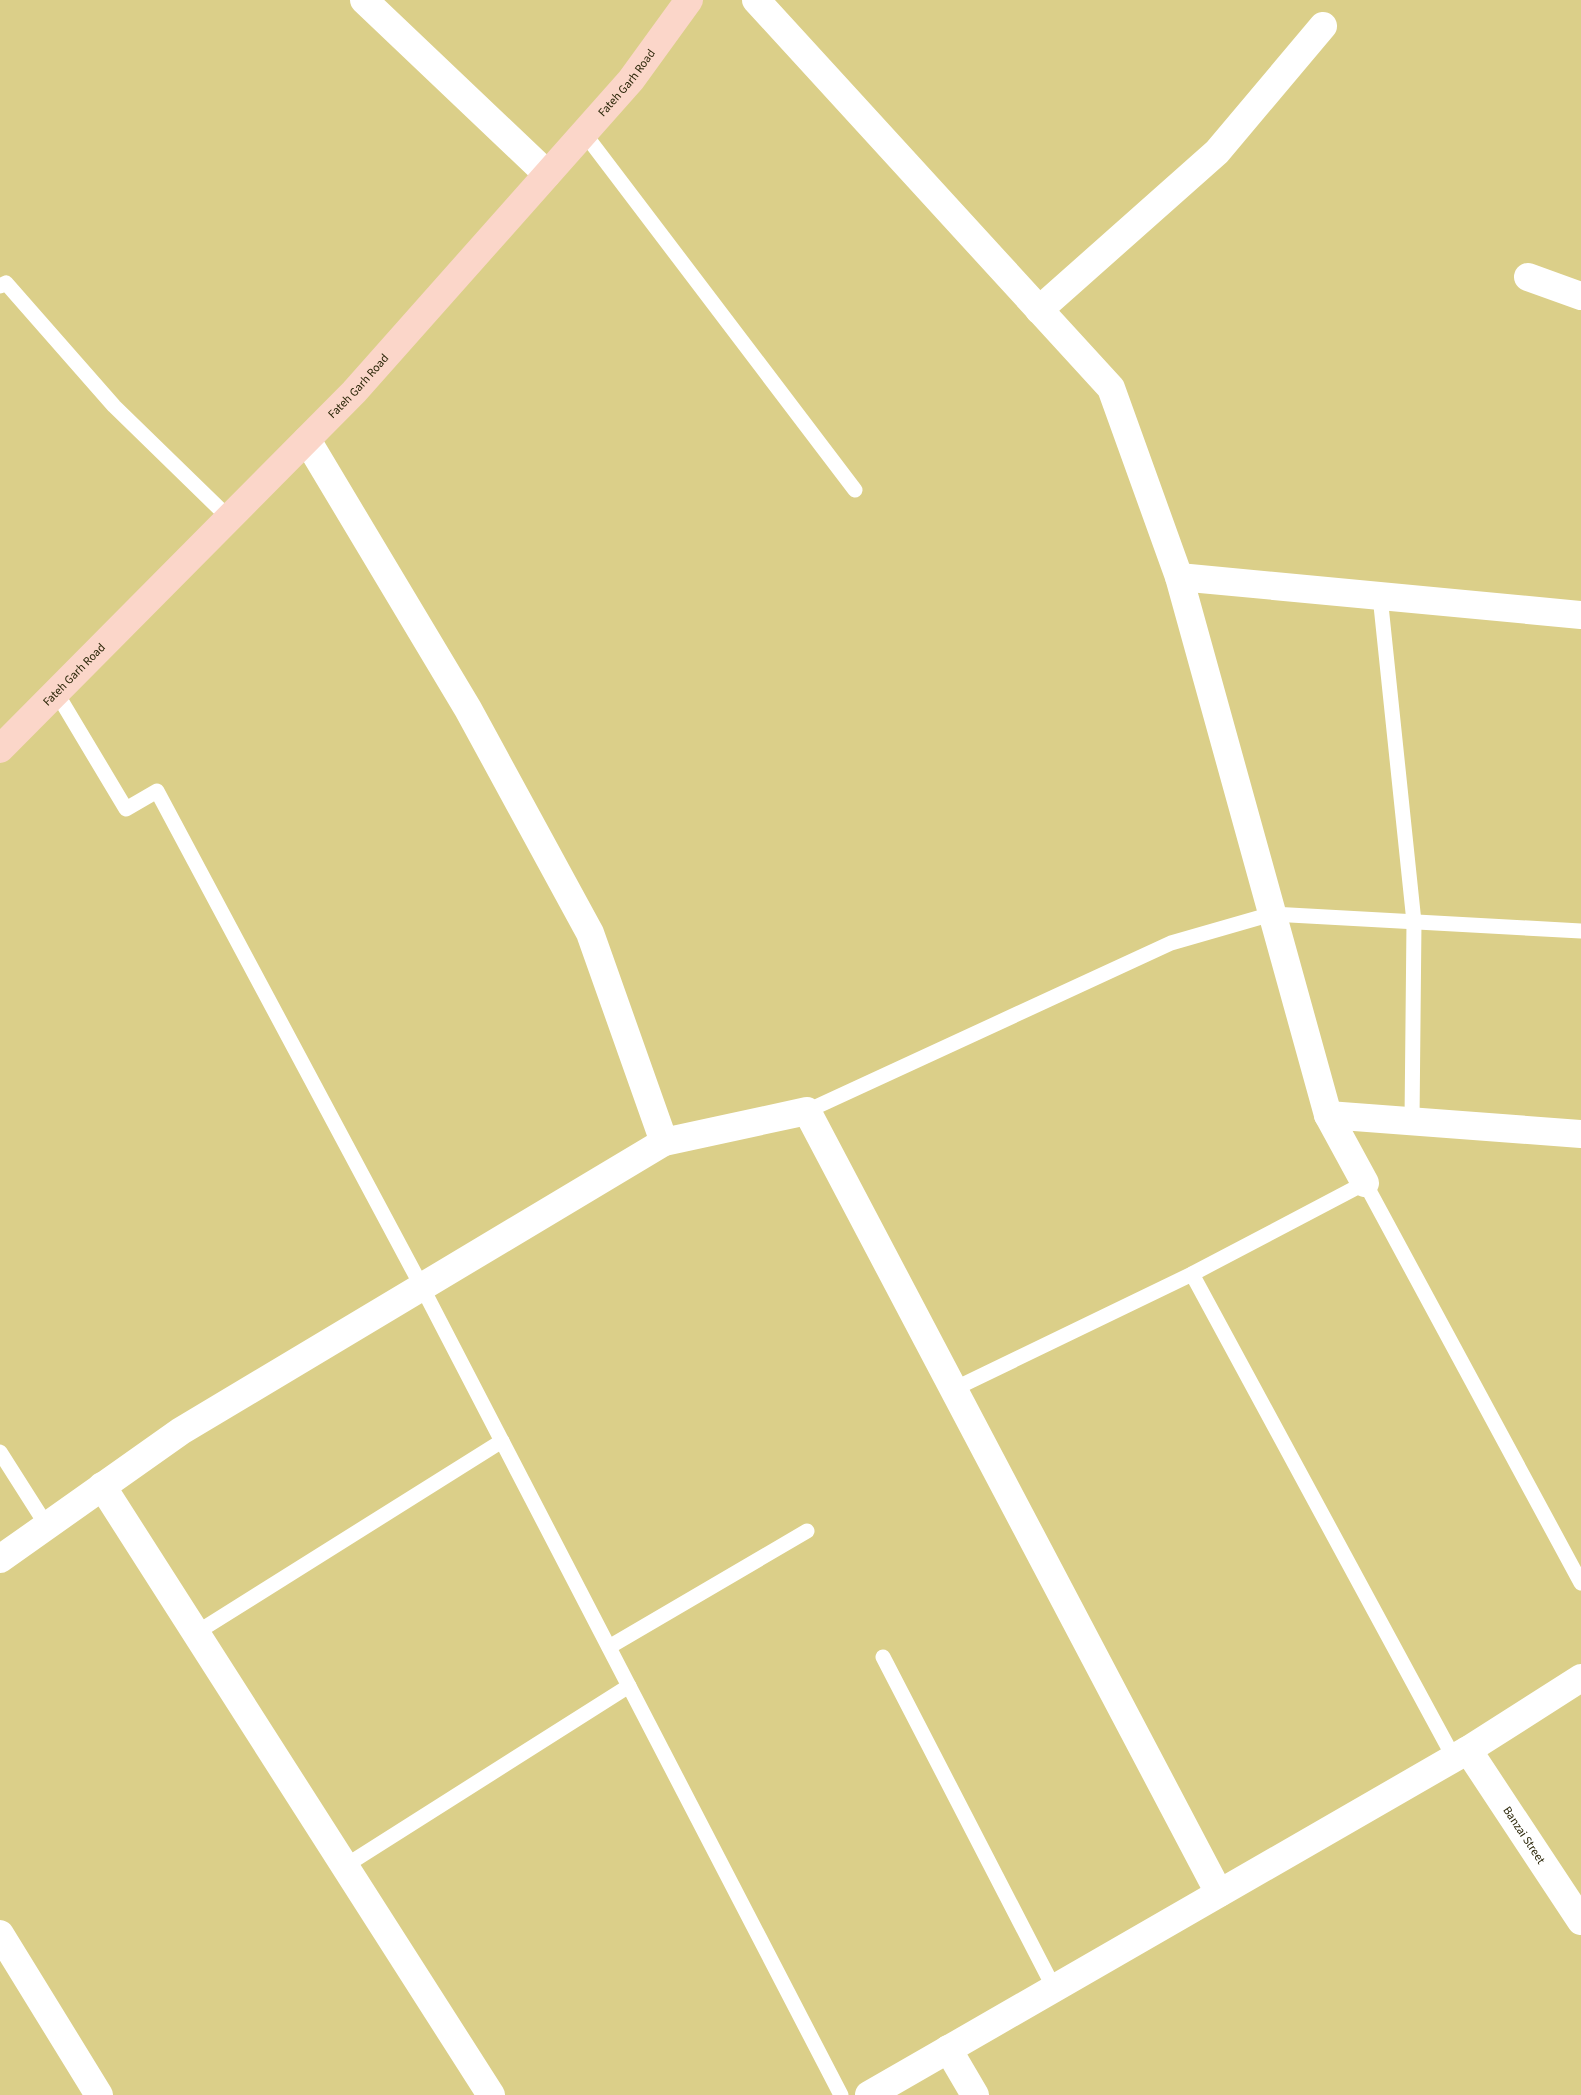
<svg xmlns="http://www.w3.org/2000/svg" width="1581" height="2095" viewBox="0 0 1581 2095" font-family="'Source Sans 3',sans-serif">
	<rect width="100%" height="100%" fill="#dbcf89"/>
	<g fill="none" stroke-linecap="round" stroke-linejoin="round">
		<g stroke="#fff" stroke-width="15">
			<polyline points="584,133 855,490"/>
			<polyline points="0,286 6,283 114,406 229,518"/>
			<polyline points="1380,596 1414,922 1412,1121"/>
			<polyline points="56,692 126,809 157,791 422,1287 841,2095"/>
			<polyline points="807,1111 1171,943 1272,914 1581,931"/>
			<polyline points="1192,1274 1454,1758"/>
			<polyline points="954,1389 1192,1274 1365,1183 1581,1583"/>
			<polyline points="0,1452 47,1526"/>
			<polyline points="196,1633 502,1441"/>
			<polyline points="609,1647 807,1531"/>
			<polyline points="883,1657 1054,1988"/>
			<polyline points="345,1866 629,1686"/>
		</g>
		<g stroke="#fff" stroke-width="28">
			<polyline points="364,0 547,174"/>
			<polyline points="756,0 1111,388 1179,577 1328,1115 1365,1183"/>
			<polyline points="1528,277 1581,296"/>
			<polyline points="1039,310 1217,152 1323,26"/>
			<polyline points="307,440 468,709 590,933 664,1142 807,1111 1219,1893"/>
			<polyline points="1179,577 1581,615"/>
			<polyline points="1328,1115 1581,1134"/>
			<polyline points="102,1486 491,2095"/>
			<polyline points="0,1559 181,1431 664,1142"/>
			<path id="s1" d="M1468,1750L1581,1921"/>
			<polyline points="0,1934 99,2095"/>
			<polyline points="948,2049 975,2095"/>
			<polyline points="869,2095 1468,1750 1581,1678"/>
		</g>
		<path stroke="#fbd6c9" stroke-width="28" id="s2" d="M0,749L354,392L631,80L689,0"/>
	</g>
	<g text-anchor="middle" stroke-width="5" stroke-linejoin="round" paint-order="stroke">
		<g font-size="12" fill="#2c2709" stroke="#e9dc95">
			<text dy="4" stroke="none"><textPath href="#s2" startOffset="915">Fateh Garh Road</textPath></text>
			<text dy="4" stroke="none"><textPath href="#s2" startOffset="510">Fateh Garh Road</textPath></text>
			<text dy="4" stroke="none"><textPath href="#s2" startOffset="105">Fateh Garh Road</textPath></text>
			<text dy="4" stroke="none"><textPath href="#s1" startOffset="102">Banzai Street</textPath></text>
		</g>
	</g>
</svg>
